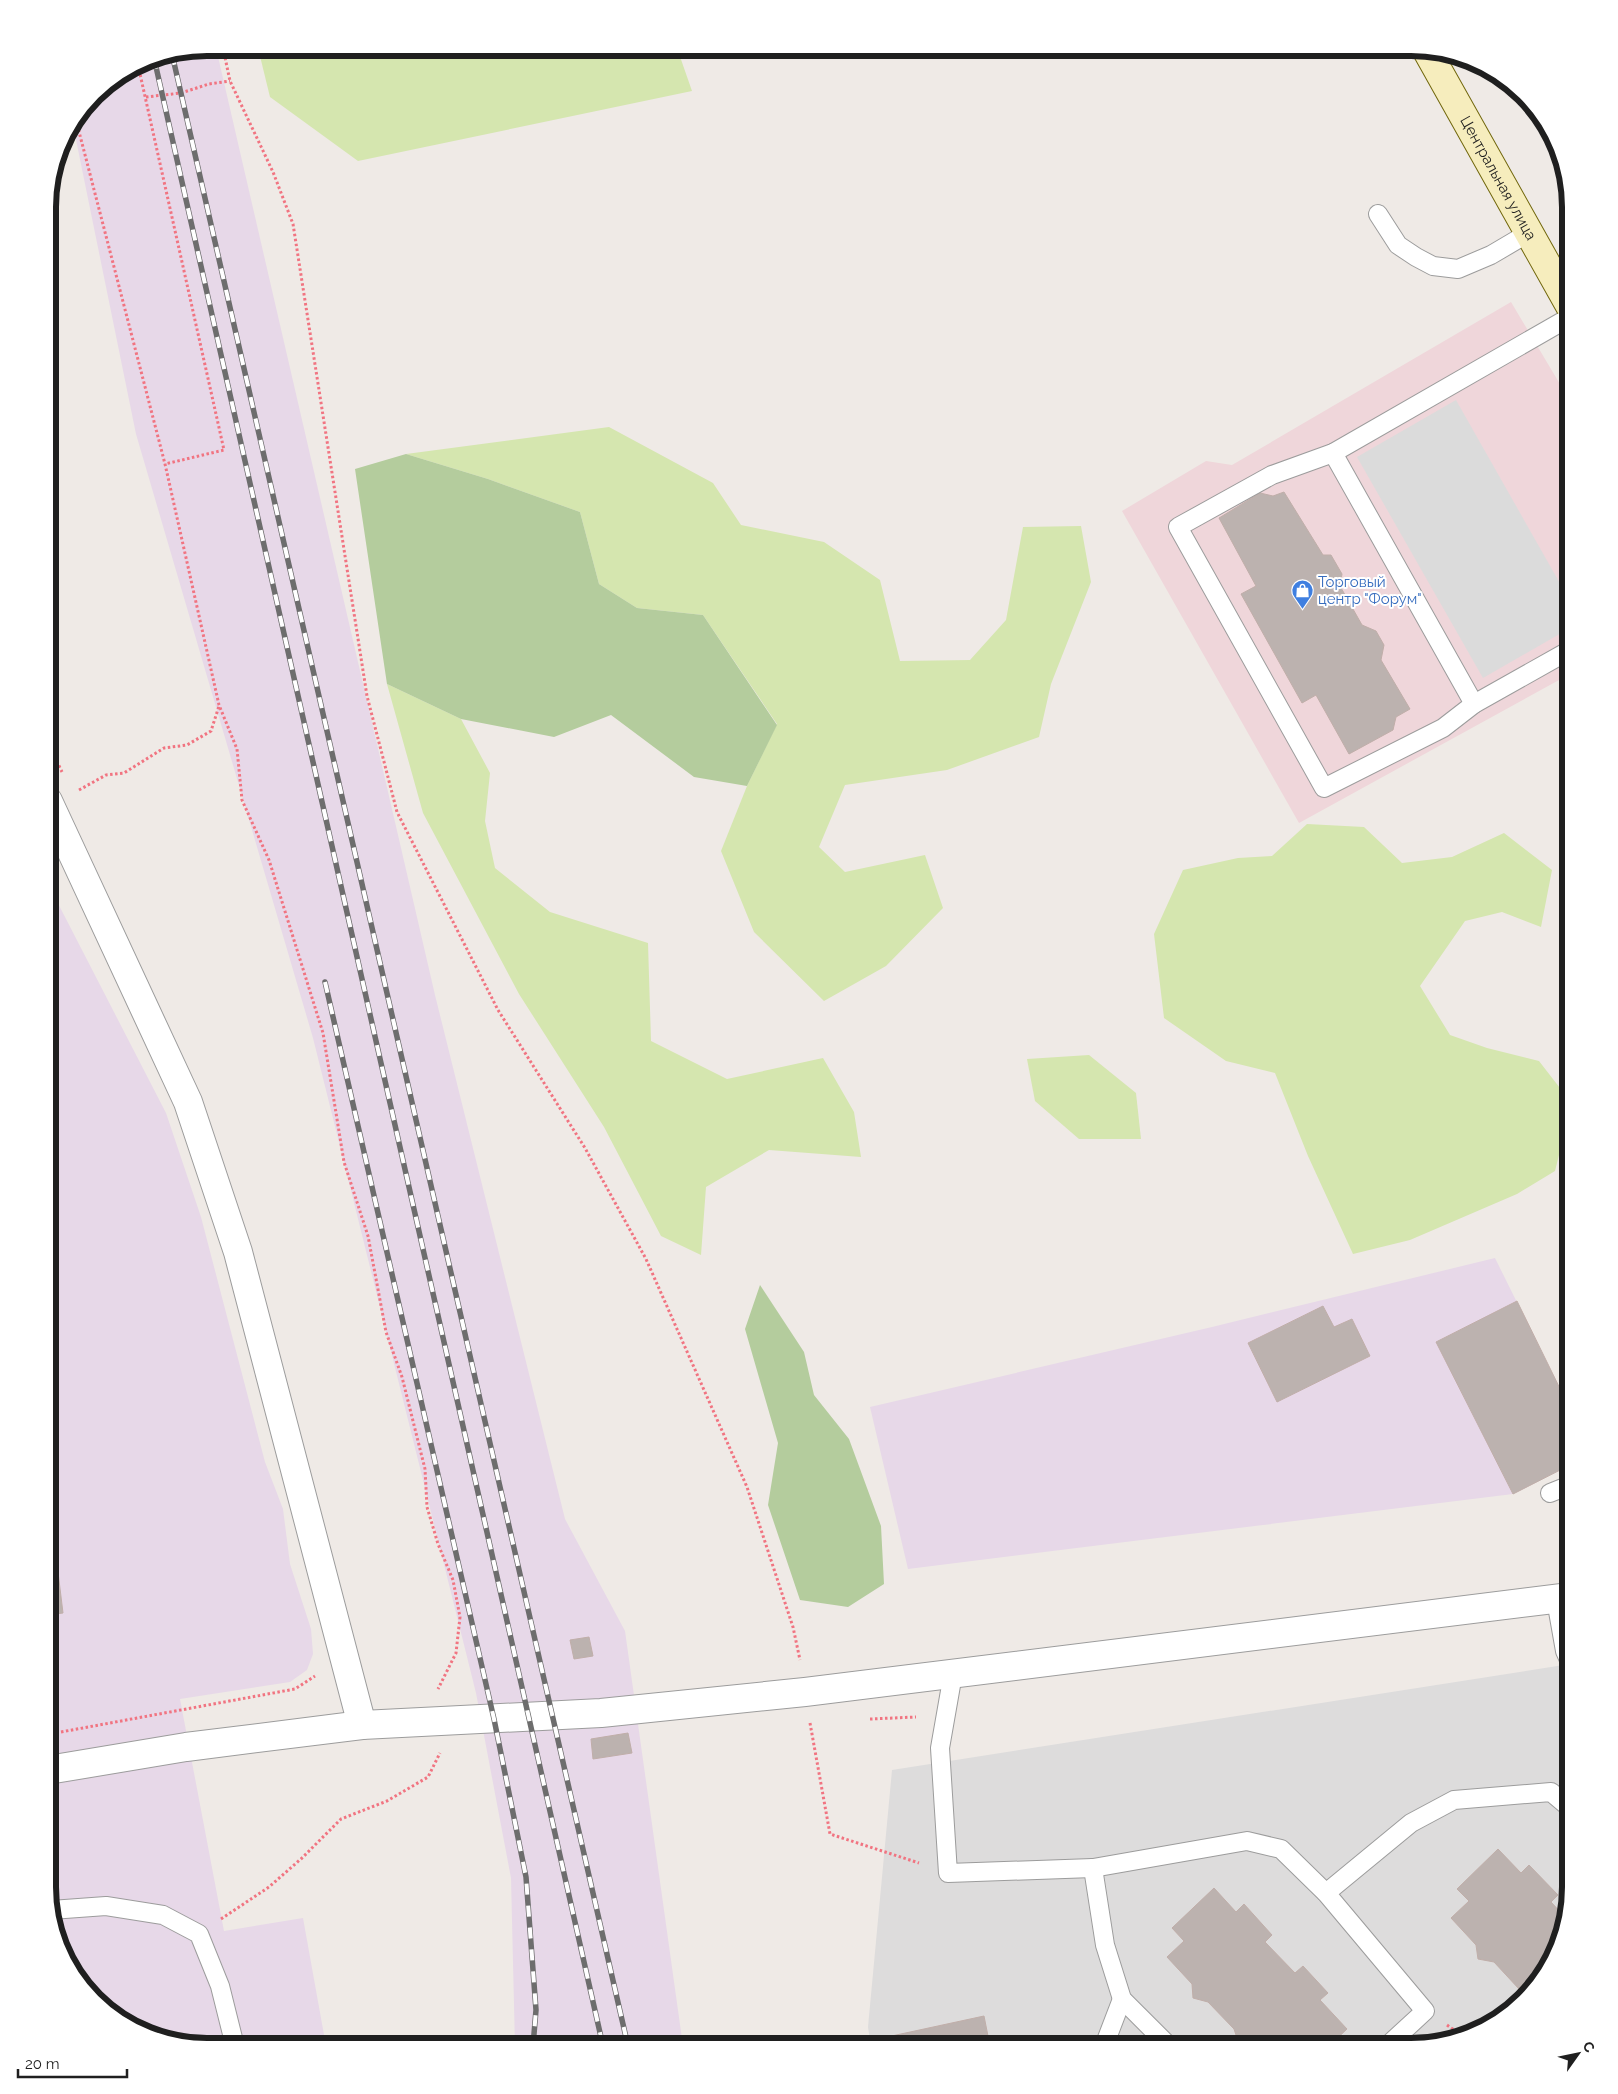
<svg xmlns="http://www.w3.org/2000/svg" width="1618" height="2094" viewBox="0 0 1618 2094" font-family="Raleway,sans-serif">
	<rect width="100%" height="100%" fill="#efeae6"/>
	<polygon fill="#dddcdc" points="1570,1664 1570,1887 1549,1967 1499,2020 1462,2038 1411,2046 871,2046 868,2027 892,1770"/>
	<polygon fill="#efd6da" points="1511,302 1570,401 1570,674 1299,823 1122,511 1206,461 1232,465"/>
	<g fill="#e7d8e8">
		<polygon points="207,48 216,48 435,995 565,1519 625,1631 683,2046 515,2046 511,1878 476,1693 313,1038 136,434 73,125 102,87 146,60"/>
		<polygon points="48,884 166,1113 201,1217 265,1462 283,1509 290,1564 311,1629 313,1654 307,1670 290,1682 180,1699 224,1931 303,1918 326,2046 207,2046 127,2025 74,1975 53,1929 48,1887"/>
		<polygon points="1495,1258 1570,1409 1570,1465 1513,1494 908,1569 870,1407 1212,1327"/>
	</g>
	<g fill="#d5e6af">
		<polygon points="258,48 677,48 692,91 358,161 270,97"/>
		<polygon points="609,427 713,483 741,525 824,542 880,580 900,661 970,660 1006,620 1023,527 1081,526 1091,582 1051,684 1039,737 947,770 845,785 819,847 845,872 925,855 943,908 886,966 824,1001 754,932 721,851 747,786 777,724 703,615 637,608 599,584 580,512 488,479 406,454"/>
		<polygon points="387,684 461,719 490,773 485,821 495,868 550,912 648,943 651,1041 727,1079 823,1058 854,1112 861,1157 769,1150 706,1187 701,1255 661,1236 604,1127 519,994 423,813"/>
		<polygon points="1307,824 1364,827 1402,863 1452,857 1504,833 1552,870 1541,927 1502,912 1465,921 1420,986 1450,1035 1487,1048 1539,1061 1570,1101 1570,1111 1555,1171 1517,1194 1410,1240 1353,1254 1308,1156 1275,1073 1226,1061 1164,1018 1154,934 1183,870 1238,858 1272,856"/>
		<polygon points="1089,1055 1136,1093 1141,1139 1079,1139 1035,1101 1027,1059"/>
	</g>
	<g fill="#b4cc9d">
		<polygon points="406,454 488,479 580,512 599,584 637,608 703,615 777,725 747,786 694,777 611,715 554,737 461,719 387,684 355,469"/>
		<polygon points="760,1285 804,1352 814,1395 849,1439 881,1526 884,1584 848,1607 800,1600 768,1505 778,1443 745,1329"/>
	</g>
	<polygon fill="#dbdbdb" points="1456,400 1570,601 1570,628 1483,678 1357,457"/>
	<g fill="#bcb2af" stroke="#c0aea9">
		<polygon points="1284,492 1323,555 1331,555 1342,574 1340,586 1362,625 1376,631 1384,645 1381,660 1410,709 1396,717 1393,730 1349,754 1316,695 1302,703 1241,594 1256,586 1219,518 1260,493 1273,496"/>
		<polygon points="1517,1301 1570,1409 1570,1465 1513,1494 1436,1342"/>
		<polygon points="1323,1306 1334,1327 1352,1319 1370,1356 1277,1402 1248,1343"/>
		<polygon points="48,1490 63,1613 48,1615"/>
		<polygon points="589,1637 593,1656 574,1659 570,1640"/>
		<polygon points="628,1733 632,1753 593,1759 591,1739"/>
		<polygon points="1498,1849 1521,1873 1529,1865 1558,1895 1551,1902 1563,1915 1549,1967 1521,1997 1519,1989 1494,1962 1478,1959 1476,1945 1451,1918 1469,1901 1457,1889"/>
		<polygon points="1214,1888 1236,1912 1244,1904 1272,1935 1265,1942 1295,1973 1303,1966 1328,1993 1320,2000 1347,2029 1329,2046 1251,2046 1238,2041 1234,2029 1208,2002 1193,1998 1192,1984 1167,1957 1184,1941 1172,1928"/>
		<polygon points="984,2016 990,2046 889,2046 887,2037"/>
	</g>
	<g fill="none" stroke-linecap="round" stroke-linejoin="round">
		<defs>
			<g id="service">
				<polyline points="1378,214 1398,245 1416,257 1433,266 1458,269 1491,255 1530,232"/>
				<polyline points="1333,453 1474,704"/>
				<polyline points="1570,650 1474,704 1443,728 1324,788 1178,527 1272,475 1333,453 1570,317"/>
				<polyline points="1550,1493 1570,1485"/>
				<polyline points="1556,1600 1565,1651 1570,1662"/>
				<polyline points="953,1674 940,1748 948,1873 1093,1868 1247,1841 1281,1849 1326,1893 1425,2011 1387,2046"/>
				<polyline points="1093,1868 1105,1945 1122,1999 1169,2046"/>
				<polyline points="1326,1893 1411,1823 1454,1800 1551,1792 1570,1808"/>
				<polyline points="51,1910 106,1906 163,1915 199,1934 220,1986 235,2046"/>
				<polyline points="1104,2046 1122,1999"/>
			</g>
			<polyline id="minor" points="48,801 188,1102 238,1252 362,1725"/>
			<polyline id="tertiary" points="48,1770 186,1747 362,1725 601,1713 805,1692 1570,1597"/>
			<g id="secondary">
				<path id="s1" d="M1426,49L1570,306"/>
			</g>
		</defs>
		<use href="#service" stroke="#9c9c9c" stroke-width="20"/>
		<use href="#minor" stroke="#9c9c9c" stroke-width="30"/>
		<use href="#tertiary" stroke="#9c9c9c" stroke-width="30"/>
		<use href="#secondary" stroke="#70660b" stroke-width="30"/>
		<g stroke="#f17481" stroke-width="3" stroke-dasharray="2.5 2.5" stroke-linecap="butt">
			<polyline points="223,48 230,81 273,172 293,224 367,696 397,812 498,1010 585,1148 646,1259 747,1487 793,1627 800,1660"/>
			<polyline points="138,65 224,450 165,464"/>
			<polyline points="146,97 181,93 209,84 230,81"/>
			<polyline points="76,120 165,464 219,705 237,749 242,800 269,860 323,1033 344,1162 368,1236 386,1332 402,1377 425,1469 427,1507 438,1544 453,1580 460,1617 456,1653 438,1689"/>
			<polyline points="1563,353 1570,366"/>
			<polyline points="48,743 62,772"/>
			<polyline points="79,790 106,775 124,773 164,748 187,745 211,731 219,706"/>
			<polyline points="870,1719 916,1717"/>
			<polyline points="810,1723 830,1834 919,1863"/>
			<polyline points="61,1732 295,1689 315,1676"/>
			<polyline points="221,1919 269,1887 302,1858 341,1819 387,1801 428,1777 440,1753"/>
			<polyline points="1447,2025 1464,2037"/>
		</g>
		<use href="#service" stroke="#fff" stroke-width="18"/>
		<use href="#minor" stroke="#fff" stroke-width="28"/>
		<use href="#tertiary" stroke="#fff" stroke-width="28"/>
		<use href="#secondary" stroke="#f6edbd" stroke-width="28"/>
		<defs>
			<g id="rail">
				<polyline points="172,54 628,2046"/>
				<polyline points="154,58 603,2046"/>
				<polyline points="325,982 494,1719 526,1877 536,2010 533,2046"/>
			</g>
		</defs>
		<use href="#rail" stroke="#6d6d6d" stroke-width="5.5"/>
		<use href="#rail" stroke="#fff" stroke-width="4" stroke-dasharray="11" stroke-linecap="butt"/>
	</g>
	<defs>
		<symbol id="shop-pin" viewBox="-11 -11 22 30"><path d="M0 17L-7.5 6A9.5 9.5 0 1 1 7.5 6Z" fill="#3f7fe0" stroke="#fff"/><path d="M-5-2.5h2.3a2.7 3.5 0 0 1 5.4 0H5L5.5 6h-11ZM-1.5-2.5h3a1.5 2.3 0 0 0-3 0Z" fill="#fff"/></symbol>
	</defs>
	<g fill-rule="evenodd">
		<use href="#shop-pin" x="1290" y="578" width="25" height="34"/>
	</g>
	<g text-anchor="middle" stroke-width="4" stroke-linejoin="round" paint-order="stroke">
		<g font-size="15" fill="#1f1f1f" stroke="#fff">
			<text dy="5" stroke="none"><textPath href="#s1" startOffset="148">Центральная улица</textPath></text>
		</g>
		<g font-size="15" fill="#366cbe" stroke="#fff" text-anchor="start">
			<text x="1318" y="587">Торговый<tspan x="1318" dy="17">центр "Форум"</tspan></text>
		</g>
	</g>
	<path d="M0 0H1618V2094H0ZM207 56H1411A151 151 0 0 1 1562 207V1887A151 151 0 0 1 1411 2038H207A151 151 0 0 1 56 1887V207A151 151 0 0 1 207 56Z" fill="#fff" fill-rule="evenodd"/>
	<path fill="none" stroke="#1f1f1f" stroke-width="6" d="M207 56H1411A151 151 0 0 1 1562 207V1887A151 151 0 0 1 1411 2038H207A151 151 0 0 1 56 1887V207A151 151 0 0 1 207 56Z"/>
	<g transform="translate(1578 2054) rotate(57)" stroke="#ffffff" stroke-width="4" paint-order="stroke">
	<path d="M0-4L9 19L0 12L-9 19Z" fill="#1f1f1f"/>
	<text y="-8" font-size="14" font-weight="bold" text-anchor="middle" fill="#1f1f1f">С</text>
	</g>
	<path d="M18 2069v8h109v-8" fill="none" stroke="#1f1f1f" stroke-width="2.5"/>
	<text x="25" y="2069" font-size="15" fill="#1f1f1f" stroke="#ffffff" stroke-width="4" paint-order="stroke">20 m</text>
</svg>
